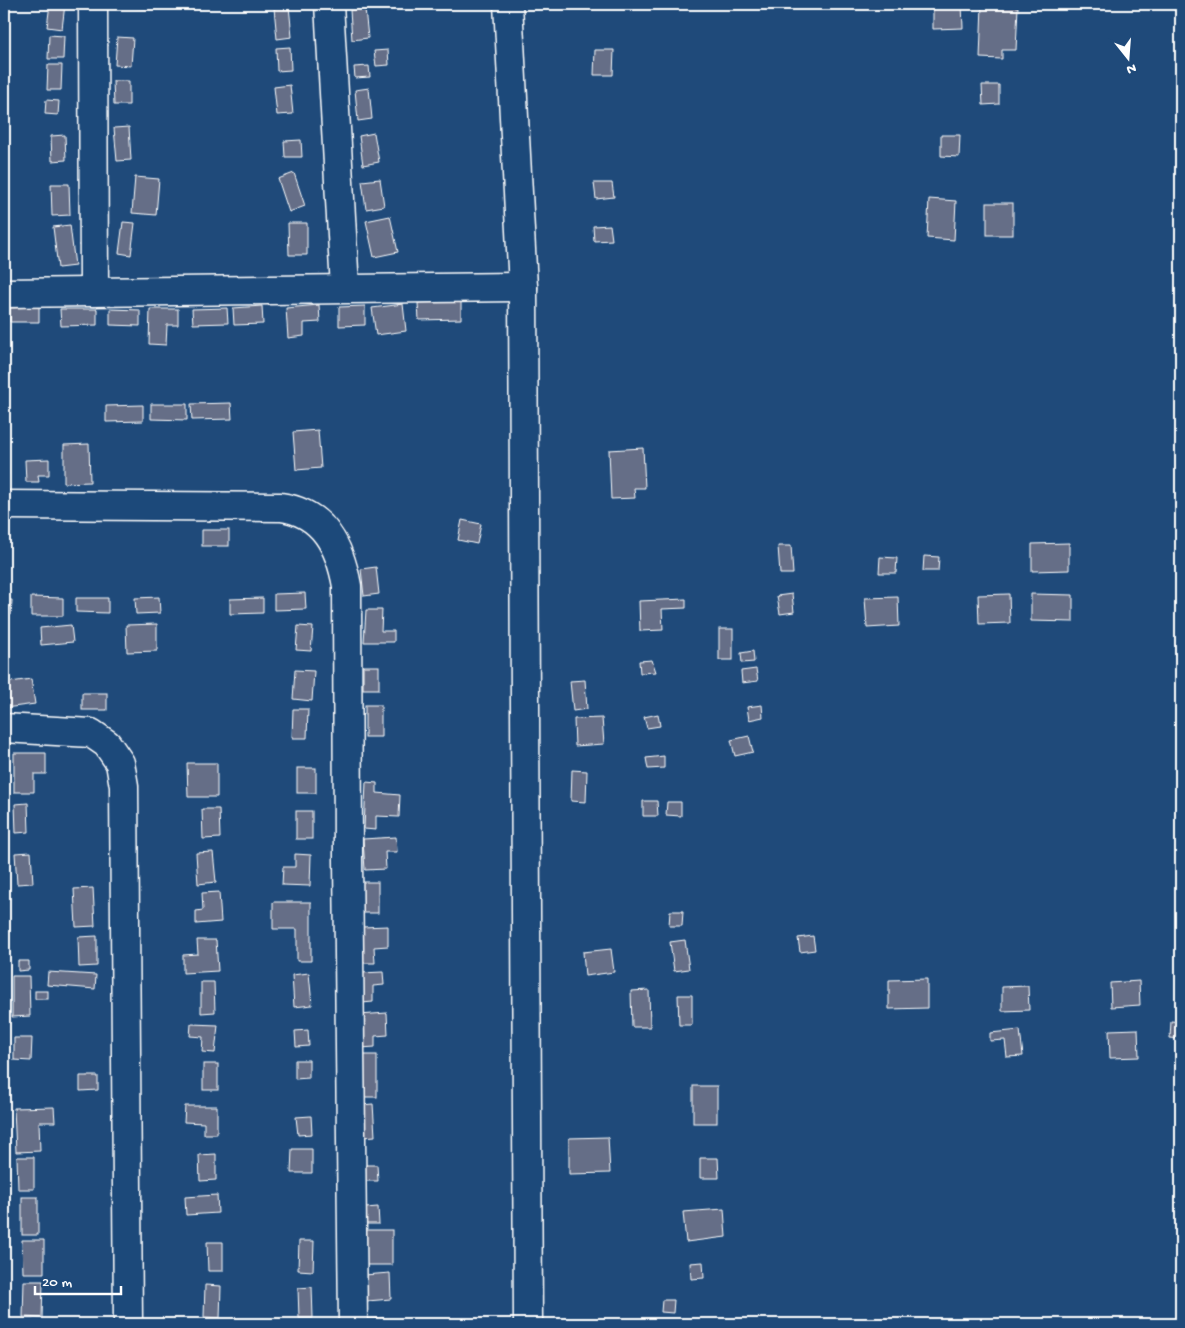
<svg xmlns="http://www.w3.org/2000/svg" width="1185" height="1328" viewBox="0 0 1185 1328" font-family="'Gochi Hand',sans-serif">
	<rect width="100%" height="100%" fill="#1f4a7a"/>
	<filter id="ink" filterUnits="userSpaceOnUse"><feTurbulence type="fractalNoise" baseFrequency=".02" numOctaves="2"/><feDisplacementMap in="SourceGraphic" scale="10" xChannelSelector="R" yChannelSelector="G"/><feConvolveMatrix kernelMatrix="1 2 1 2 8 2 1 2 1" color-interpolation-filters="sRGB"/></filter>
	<g filter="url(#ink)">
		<g fill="#656e87" stroke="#fff">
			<polygon points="50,4 65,4 62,29 47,27"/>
			<polygon points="118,4 152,4 151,9 117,6"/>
			<polygon points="933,4 962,4 963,28 933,29"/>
			<polygon points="982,5 1018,7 1016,50 1002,50 1002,59 980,58"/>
			<polygon points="289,6 292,37 277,39 274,8"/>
			<polygon points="365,9 368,38 352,40 350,10"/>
			<polygon points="49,35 64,36 63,59 48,59"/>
			<polygon points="117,37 133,38 131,66 115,65"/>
			<polygon points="290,47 291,70 277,71 276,48"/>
			<polygon points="388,50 389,65 376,66 374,51"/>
			<polygon points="595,50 614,50 613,75 594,75"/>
			<polygon points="48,65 62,65 61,90 47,90"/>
			<polygon points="369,66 370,77 355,78 354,67"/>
			<polygon points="113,81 129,81 129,105 114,105"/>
			<polygon points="290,85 293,114 277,115 274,87"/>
			<polygon points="982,85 999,85 999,104 983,105"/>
			<polygon points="369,88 372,119 358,121 355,90"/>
			<polygon points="46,100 59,101 58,115 45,114"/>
			<polygon points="129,127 131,160 117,161 114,128"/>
			<polygon points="374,133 379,162 363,165 359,136"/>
			<polygon points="65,135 66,160 52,161 51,136"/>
			<polygon points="941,135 960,135 959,157 941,156"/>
			<polygon points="301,140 302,157 285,157 284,141"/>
			<polygon points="294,173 305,206 289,212 278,179"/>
			<polygon points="135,177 159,179 156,215 132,213"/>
			<polygon points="380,179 384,206 366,209 362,181"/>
			<polygon points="594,183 612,183 614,197 596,199"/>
			<polygon points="51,184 69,184 70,215 52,216"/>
			<polygon points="929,199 956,201 954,240 927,238"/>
			<rect x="987" y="203" width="26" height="32"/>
			<polygon points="390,216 398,252 374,257 366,221"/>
			<polygon points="123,222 135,223 131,255 119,253"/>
			<polygon points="288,223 307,223 307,255 289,255"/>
			<polygon points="70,225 75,266 58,268 53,227"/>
			<polygon points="610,225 612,240 594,241 593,226"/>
			<polygon points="461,302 461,319 419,320 418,303"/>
			<polygon points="403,304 406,331 376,335 372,308"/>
			<polygon points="319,305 320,322 304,323 304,336 288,338 286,308"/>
			<polygon points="262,306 263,324 234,325 233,308"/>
			<polygon points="365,306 365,325 339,326 339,307"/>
			<polygon points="39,307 39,322 10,322 10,308"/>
			<polygon points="227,308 228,323 193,324 192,309"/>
			<polygon points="60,309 97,309 97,325 61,326"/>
			<polygon points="110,309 140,310 140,326 110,325"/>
			<polygon points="150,309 178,309 178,325 167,325 166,345 149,344"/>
			<polygon points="231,403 232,419 192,420 191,404"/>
			<polygon points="151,404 187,404 187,420 151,419"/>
			<polygon points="143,405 143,421 106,422 106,406"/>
			<polygon points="318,430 321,468 296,470 293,432"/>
			<polygon points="4,443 7,443 8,475 4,475"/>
			<polygon points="89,444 90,482 64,483 64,445"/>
			<polygon points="643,448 645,488 634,488 635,498 611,499 609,450"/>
			<polygon points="49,459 49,475 38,475 39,482 26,482 25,460"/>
			<polygon points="462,520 481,524 477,544 458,540"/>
			<rect x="202" y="530" width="27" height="16"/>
			<polygon points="1069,543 1069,570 1032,571 1032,544"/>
			<polygon points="778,546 791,546 793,574 780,574"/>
			<polygon points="924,556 939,557 938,571 923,571"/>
			<polygon points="880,557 897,558 896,573 879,573"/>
			<polygon points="376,567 379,594 364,596 361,569"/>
			<polygon points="305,593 306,609 274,610 274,594"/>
			<polygon points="792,594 794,612 780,614 777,596"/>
			<polygon points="1009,594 1010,623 979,624 978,595"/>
			<polygon points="1031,594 1073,595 1073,622 1031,621"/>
			<polygon points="31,597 63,598 63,616 31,616"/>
			<polygon points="159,597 160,613 136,614 135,598"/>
			<polygon points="898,597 899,626 867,628 865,598"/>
			<polygon points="76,598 108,598 108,613 76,612"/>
			<polygon points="263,598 263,613 230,614 230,599"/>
			<polygon points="686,599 686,608 662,609 663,630 640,631 639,601"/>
			<polygon points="4,600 12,600 11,615 4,614"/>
			<polygon points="366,610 382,610 381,631 394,631 394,642 364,642"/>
			<polygon points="157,624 157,651 127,652 126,625"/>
			<polygon points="71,625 73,642 41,645 40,628"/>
			<polygon points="298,626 313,627 311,651 296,650"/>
			<rect x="719" y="629" width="14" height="31"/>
			<polygon points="753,651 754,662 742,663 741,653"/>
			<polygon points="652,660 656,672 640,673 639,661"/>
			<rect x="363" y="666" width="16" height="23"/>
			<polygon points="756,669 758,681 742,683 741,671"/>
			<polygon points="295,670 314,671 312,701 293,699"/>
			<polygon points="31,679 35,704 5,708 4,683"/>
			<polygon points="585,680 587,709 573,711 570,681"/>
			<rect x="82" y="693" width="25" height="17"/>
			<rect x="365" y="705" width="16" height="32"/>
			<polygon points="762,705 763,717 749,720 747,707"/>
			<polygon points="293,709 308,709 307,738 292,738"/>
			<polygon points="658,714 660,726 647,728 644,717"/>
			<polygon points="602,718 604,744 575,746 574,719"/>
			<polygon points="749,736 753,752 735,756 731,740"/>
			<polygon points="14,753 46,753 46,774 34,774 34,792 14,792"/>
			<polygon points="664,756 664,768 648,769 646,758"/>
			<polygon points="187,763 217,763 217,797 188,797"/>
			<rect x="297" y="768" width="19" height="25"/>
			<polygon points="572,770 587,771 586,802 571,801"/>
			<polygon points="366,782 377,783 377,793 400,795 399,817 376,816 376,830 364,829"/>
			<polygon points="643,801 657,801 658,816 643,816"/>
			<polygon points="667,802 681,802 681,816 666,815"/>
			<polygon points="28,803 29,832 16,833 15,804"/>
			<polygon points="202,809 219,809 220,838 203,839"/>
			<rect x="296" y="811" width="16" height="28"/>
			<polygon points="396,837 397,852 385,852 386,869 365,870 363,839"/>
			<polygon points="31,852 33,883 17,884 15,853"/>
			<polygon points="213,852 216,882 198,884 196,853"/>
			<polygon points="295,854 311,855 310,886 282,885 283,867 295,867"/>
			<rect x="362" y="882" width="16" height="31"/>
			<polygon points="93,888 95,926 76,927 74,889"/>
			<polygon points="219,892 221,922 196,924 196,911 203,910 202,893"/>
			<polygon points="273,902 311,902 311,961 297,961 297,929 273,929"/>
			<polygon points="670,911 683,911 682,926 669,926"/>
			<polygon points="388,926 388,946 374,947 375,963 363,963 362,927"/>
			<polygon points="97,936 97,966 79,967 78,937"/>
			<polygon points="813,936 815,950 800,952 798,938"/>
			<polygon points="197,940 216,940 218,971 183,973 183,955 198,954"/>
			<polygon points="685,940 689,969 674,971 670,942"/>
			<polygon points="611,949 614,972 585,976 583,952"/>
			<polygon points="18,961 29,961 29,970 18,971"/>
			<polygon points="48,972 96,975 95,989 47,985"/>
			<polygon points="383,972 384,985 373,986 373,1002 362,1003 361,973"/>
			<polygon points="309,973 312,1005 294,1007 292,975"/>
			<polygon points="12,976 29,976 30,1016 12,1017"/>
			<polygon points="927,979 927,1008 889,1009 889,980"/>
			<polygon points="1139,981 1140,1005 1111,1007 1110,983"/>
			<polygon points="201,982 214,982 215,1012 201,1013"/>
			<polygon points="1028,986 1029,1010 1002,1011 1002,987"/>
			<polygon points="649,990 650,1027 632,1027 631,991"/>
			<rect x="35" y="991" width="13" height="8"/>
			<polygon points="678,995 692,995 692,1025 679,1025"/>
			<polygon points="387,1013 388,1035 375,1036 375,1047 361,1048 359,1015"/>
			<polygon points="1171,1021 1181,1022 1181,1039 1170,1038"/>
			<polygon points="191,1024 218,1025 215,1053 202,1052 203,1037 190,1036"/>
			<polygon points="1138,1029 1139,1057 1110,1058 1109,1030"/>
			<polygon points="308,1030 309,1046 296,1047 295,1031"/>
			<polygon points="1020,1030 1023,1056 1007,1057 1005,1040 990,1041 990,1033"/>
			<polygon points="14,1038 32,1038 31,1061 14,1060"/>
			<rect x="362" y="1055" width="15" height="42"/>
			<polygon points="295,1060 309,1060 309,1078 295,1079"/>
			<rect x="203" y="1064" width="15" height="26"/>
			<polygon points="80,1076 98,1076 98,1090 80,1091"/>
			<rect x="693" y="1086" width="24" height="37"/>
			<polygon points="373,1104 375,1136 363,1137 361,1105"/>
			<polygon points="185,1106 217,1106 217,1134 204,1134 204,1123 184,1122"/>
			<polygon points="54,1107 55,1122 39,1122 40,1151 16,1152 14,1108"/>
			<polygon points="311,1116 312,1134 298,1135 296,1117"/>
			<polygon points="608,1137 610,1173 569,1174 569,1138"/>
			<polygon points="292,1149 312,1149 312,1173 291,1173"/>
			<polygon points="216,1154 216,1180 200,1181 199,1155"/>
			<polygon points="17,1157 34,1157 34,1189 18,1189"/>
			<polygon points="700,1158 718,1158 719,1178 700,1178"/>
			<polygon points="362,1165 377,1165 378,1181 362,1181"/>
			<polygon points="217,1195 218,1213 186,1215 185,1197"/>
			<rect x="22" y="1197" width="16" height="38"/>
			<polygon points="378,1207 379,1224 366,1224 366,1208"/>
			<polygon points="724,1209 726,1237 686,1242 683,1212"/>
			<rect x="365" y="1230" width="27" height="35"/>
			<polygon points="22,1240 44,1240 44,1273 23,1273"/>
			<polygon points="299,1241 314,1241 313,1271 298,1270"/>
			<polygon points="207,1242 223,1242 223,1271 208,1271"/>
			<polygon points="703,1262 704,1278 691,1279 690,1263"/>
			<polygon points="390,1273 391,1299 367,1301 364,1275"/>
			<polygon points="24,1281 43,1281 42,1318 23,1317"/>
			<polygon points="205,1285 221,1286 220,1318 204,1317"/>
			<polygon points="312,1287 313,1318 299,1318 298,1288"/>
			<polygon points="662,1300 674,1300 673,1313 661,1312"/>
			<polygon points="384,1318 385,1324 369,1324 369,1319"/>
			<rect x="24" y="1321" width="9" height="3"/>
		</g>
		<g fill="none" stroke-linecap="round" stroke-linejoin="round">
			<defs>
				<g id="minor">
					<polyline points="93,4 94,292"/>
					<polyline points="329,4 345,288"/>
					<polyline points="508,4 523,287 528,1324"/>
					<polyline points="4,293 523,287"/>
					<path d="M4,505L281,507C324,513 340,547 347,586L348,860L353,1324"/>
					<polyline points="4,728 91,733 107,744 120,763 124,786 128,1324"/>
				</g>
			</defs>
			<use href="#minor" stroke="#fff" stroke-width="31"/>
			<use href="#minor" stroke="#1f4a7a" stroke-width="28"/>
		</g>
	</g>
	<rect width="1185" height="1328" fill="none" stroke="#1f4a7a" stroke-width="20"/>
	<rect x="10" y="10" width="1165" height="1308" fill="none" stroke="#fff" stroke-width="2" filter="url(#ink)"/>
	<g transform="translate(1128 58) rotate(163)" stroke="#1f4a7a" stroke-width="4" paint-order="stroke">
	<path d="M0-4L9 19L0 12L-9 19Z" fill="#ffffff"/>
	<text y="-8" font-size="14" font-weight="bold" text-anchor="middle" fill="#ffffff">N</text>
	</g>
	<path d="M35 1286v8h86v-8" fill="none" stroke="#ffffff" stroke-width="2.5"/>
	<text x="42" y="1286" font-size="15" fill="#ffffff" stroke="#1f4a7a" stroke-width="4" paint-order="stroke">20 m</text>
</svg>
